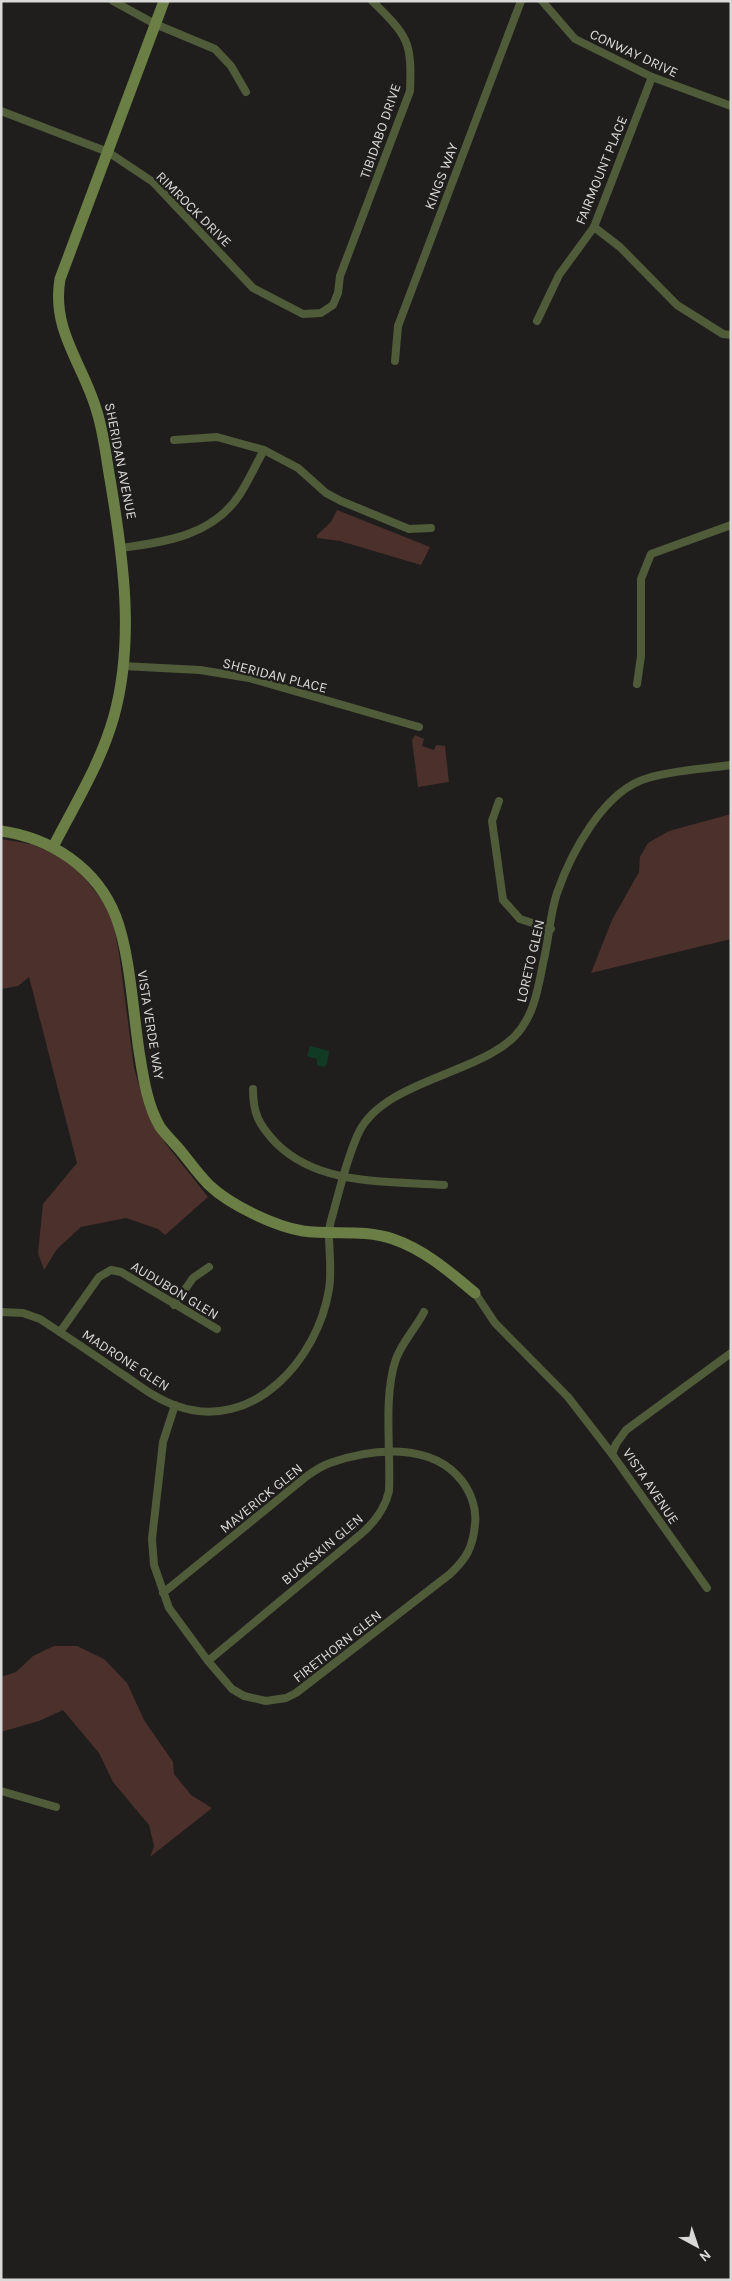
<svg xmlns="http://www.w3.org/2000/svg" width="732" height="2281" viewBox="0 0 732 2281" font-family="Karla,sans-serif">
	<rect width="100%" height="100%" fill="#1f1e1c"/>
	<g fill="#4b302b">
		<polygon points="337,510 430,547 421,565 340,541 317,538 317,535 331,522"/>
		<polygon points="415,735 424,739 422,746 434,750 436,745 445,746 449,782 418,787 412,740"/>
		<polygon points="731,814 731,939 591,973 612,920 639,872 640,857 648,843 669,831"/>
		<polygon points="1,839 31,844 59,856 81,873 111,912 119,953 134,1068 147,1112 166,1144 208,1197 165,1235 158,1229 126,1218 81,1227 57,1249 44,1270 38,1253 43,1204 77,1163 29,977 18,986 1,989"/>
		<polygon points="54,1646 77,1646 104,1659 127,1683 144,1720 173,1762 174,1774 191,1795 212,1808 150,1857 154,1846 149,1825 113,1782 99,1753 63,1710 39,1721 1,1732 1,1677 16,1672 33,1656"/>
	</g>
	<polygon fill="#113a24" points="310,1046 329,1051 327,1065 324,1067 317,1065 317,1059 307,1056"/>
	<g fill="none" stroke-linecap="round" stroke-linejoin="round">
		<g stroke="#4f5b39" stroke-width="8">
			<polyline points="113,1 155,24 215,49 231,66 246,92"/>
			<polyline points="542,1 575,39 652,77 731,106"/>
			<path d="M1,111L108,152L153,182L253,288L303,314L321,313L333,305L338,293L340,276L410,91C412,41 408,36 372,1"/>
			<polyline points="594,227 620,247 677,305 723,334 731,335"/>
			<polyline points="537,321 559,275 594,227 652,77"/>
			<polyline points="395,361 398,326 521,1"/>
			<polyline points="174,440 217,437 264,450 298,468 326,493 341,501 409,529 431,528"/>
			<path d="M121,548C166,542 214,535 240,494C249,480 256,464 264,450"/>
			<polyline points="123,666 200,670 249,678 419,727"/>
			<polyline points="637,684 641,656 641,579 651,554 731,525"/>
			<polyline points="499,801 492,821 503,900 520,919 551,929"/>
			<path d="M253,1089C253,1114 259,1125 276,1143C319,1186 387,1181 444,1185"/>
			<polyline points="475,1293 495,1323 568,1397 612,1454"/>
			<polyline points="174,1305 193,1278 209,1267"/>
			<path d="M1,1312L23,1313L40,1319C66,1336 93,1354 119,1372C138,1384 155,1399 177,1406C253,1433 318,1359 329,1289C332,1271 329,1252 329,1233C329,1224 333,1215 335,1206C342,1181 348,1155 359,1132C384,1081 478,1074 515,1036C535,1015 538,987 544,959C549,938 550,914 557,893C571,853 604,790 648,778C673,770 704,769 731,765"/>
			<polyline points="60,1332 99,1277 111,1270 121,1272 217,1329"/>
			<polyline points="707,1588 612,1454 616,1444 626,1430 731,1353"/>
			<path d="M163,1593L307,1476C314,1471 322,1466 330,1463C372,1448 432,1442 462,1481C471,1493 477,1509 475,1524C473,1547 467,1558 450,1574L296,1693L286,1698L266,1701L244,1696L232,1689L208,1661L169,1608L154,1565L152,1539L163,1442L175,1405"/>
			<path d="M208,1661L361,1534C375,1522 385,1509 389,1491C391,1450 383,1396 396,1359C402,1342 416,1328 424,1312"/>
			<polyline points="1,1791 56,1807"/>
		</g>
		<g stroke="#6a7e46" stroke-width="11">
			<path d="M1,831C51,838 97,868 116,917C130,954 133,1011 139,1051C143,1076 147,1105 160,1127C166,1135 174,1143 180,1150C189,1161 198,1174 209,1185C230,1205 274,1226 303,1231C333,1235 364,1229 393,1239C425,1250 450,1272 475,1293"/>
			<path d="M53,847C75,804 101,763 114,716C135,640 123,556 110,479C106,457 104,434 97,412C84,365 51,331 60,279L164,1"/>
		</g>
	</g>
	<g text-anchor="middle" stroke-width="5" stroke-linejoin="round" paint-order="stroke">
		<g font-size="14" fill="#d9d9d7" stroke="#1f1e1c">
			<text transform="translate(634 53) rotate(25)" y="5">CONWAY DRIVE</text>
			<text transform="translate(380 131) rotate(-71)" y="5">TIBIDABO DRIVE</text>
			<text transform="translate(601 170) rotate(-68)" y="5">FAIRMOUNT PLACE</text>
			<text transform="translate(441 176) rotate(-69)" y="5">KINGS WAY</text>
			<text transform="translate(194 209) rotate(45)" y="5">RIMROCK DRIVE</text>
			<text transform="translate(121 461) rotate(79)" y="5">SHERIDAN AVENUE</text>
			<text transform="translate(275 675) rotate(14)" y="5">SHERIDAN PLACE</text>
			<text transform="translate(530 961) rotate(-77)" y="5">LORETO GLEN</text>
			<text transform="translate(151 1025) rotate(81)" y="5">VISTA VERDE WAY</text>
			<text transform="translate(175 1290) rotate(31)" y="5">AUDUBON GLEN</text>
			<text transform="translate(126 1360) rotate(33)" y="5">MADRONE GLEN</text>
			<text transform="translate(651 1486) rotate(56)" y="5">VISTA AVENUE</text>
			<text transform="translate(261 1498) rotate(-39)" y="5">MAVERICK GLEN</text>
			<text transform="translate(322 1549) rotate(-40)" y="5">BUCKSKIN GLEN</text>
			<text transform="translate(337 1646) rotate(-38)" y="5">FIRETHORN GLEN</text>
		</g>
	</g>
	<rect width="732" height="2281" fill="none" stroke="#d9d9d7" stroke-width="5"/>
	<g transform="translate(697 2246) rotate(140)" stroke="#1f1e1c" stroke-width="4" paint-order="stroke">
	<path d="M0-4L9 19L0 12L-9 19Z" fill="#d9d9d7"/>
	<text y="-8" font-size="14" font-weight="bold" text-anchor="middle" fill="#d9d9d7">N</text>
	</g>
</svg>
